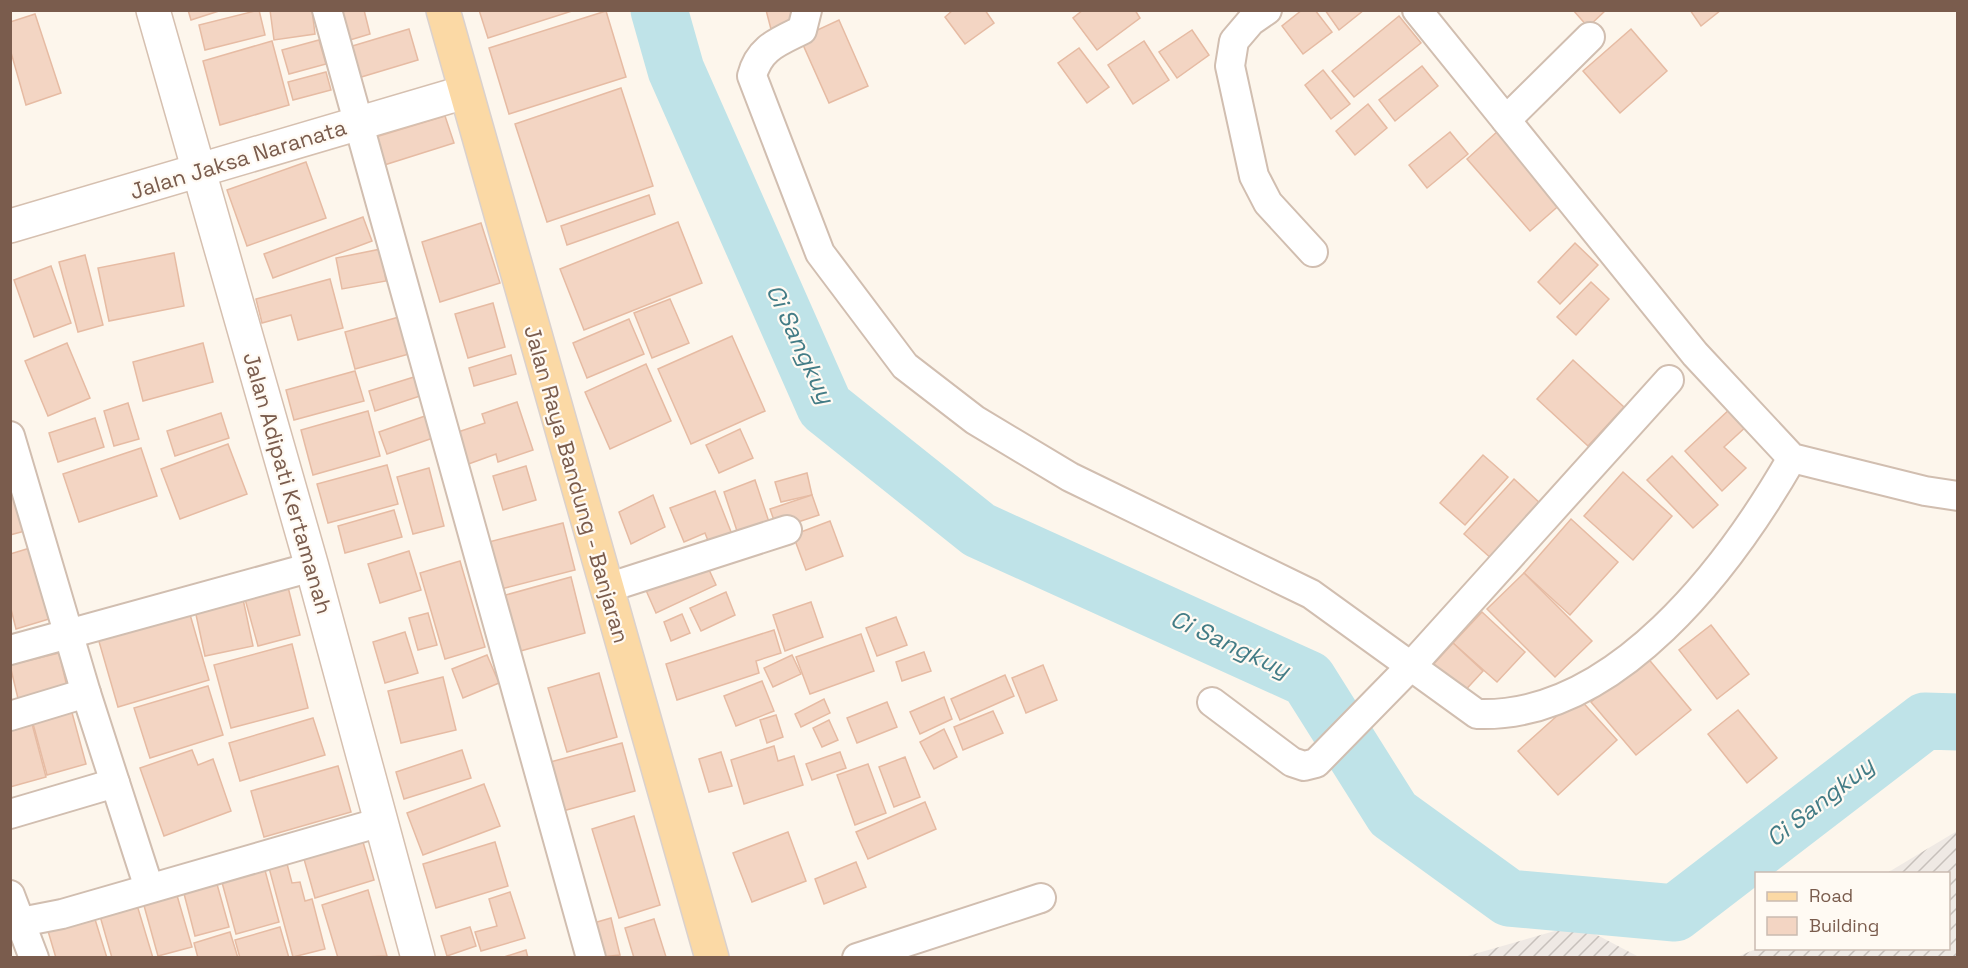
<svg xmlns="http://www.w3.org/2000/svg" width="1968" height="968" viewBox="0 0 1968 968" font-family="'Space Grotesk',sans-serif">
	<defs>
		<pattern id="industrial-furrows" width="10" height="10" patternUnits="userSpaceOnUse" patternTransform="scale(1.5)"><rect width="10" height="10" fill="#efe9e4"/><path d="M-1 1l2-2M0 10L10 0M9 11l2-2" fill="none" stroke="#c7c0bb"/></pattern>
	</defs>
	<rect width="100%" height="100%" fill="#fdf6ec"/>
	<g fill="url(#industrial-furrows)">
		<polygon points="1957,831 1957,957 1737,957 1758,948 1948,948 1948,874 1887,873"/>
		<polygon points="1576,924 1639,957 1464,957 1576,925"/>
	</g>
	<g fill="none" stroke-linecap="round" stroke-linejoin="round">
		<polyline stroke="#bfe3e8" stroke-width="57" points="659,10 676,70 825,407 979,530 1308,679 1393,814 1509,898 1675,913 1925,721 1958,722"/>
	</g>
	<g fill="#f3d5c3" stroke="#e6bba3" stroke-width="1.5">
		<polygon points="188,10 222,10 191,20"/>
		<polygon points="259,10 265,35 205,50 199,25"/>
		<polygon points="270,10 312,10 315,34 274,40"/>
		<polygon points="331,10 364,10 370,34 340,43"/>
		<polygon points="479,10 575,10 488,38"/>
		<polygon points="766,10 794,10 798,26 772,33"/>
		<polygon points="953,10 985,10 994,23 965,44 945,17"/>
		<polygon points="1083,10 1135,10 1140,18 1097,50 1073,18"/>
		<polygon points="1302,10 1315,10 1332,32 1303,54 1282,26"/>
		<polygon points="1325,10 1364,10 1339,30"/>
		<polygon points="1573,10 1606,10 1588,27"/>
		<polygon points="1690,10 1721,10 1701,26"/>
		<polygon points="606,11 626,77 509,114 489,48"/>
		<polygon points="35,14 61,93 26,105 10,49 10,22"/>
		<polygon points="1399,16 1421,43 1354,97 1332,71"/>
		<polygon points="839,20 868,86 829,103 800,38"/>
		<polygon points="409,29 418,60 348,81 339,50"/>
		<polygon points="1631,29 1667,71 1620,113 1583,71"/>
		<polygon points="1192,30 1209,55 1177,78 1159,52"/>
		<polygon points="319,40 326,64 289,74 282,50"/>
		<polygon points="272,41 289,105 220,125 203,61"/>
		<polygon points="1144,41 1169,80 1133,104 1108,65"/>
		<polygon points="1079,48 1109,87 1087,103 1058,63"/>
		<polygon points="1422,66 1438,86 1395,121 1379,100"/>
		<polygon points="1323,70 1350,104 1331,119 1305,85"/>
		<polygon points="326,72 331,90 293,100 288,82"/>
		<polygon points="621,88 653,186 547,222 515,124"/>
		<polygon points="1368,104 1387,128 1355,155 1336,131"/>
		<polygon points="445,116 454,143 378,167 369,139"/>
		<polygon points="1499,130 1563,202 1530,231 1467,159"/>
		<polygon points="1450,132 1468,154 1427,188 1409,165"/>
		<polygon points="306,162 326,218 247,246 227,190"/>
		<polygon points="649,195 655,214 567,245 561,226"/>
		<polygon points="363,217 372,241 273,278 264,254"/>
		<polygon points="678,222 702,283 584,330 560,269"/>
		<polygon points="481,223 500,283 440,302 422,242"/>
		<polygon points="1575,243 1598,265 1560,304 1538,282"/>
		<polygon points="381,249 386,281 342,289 336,258"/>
		<polygon points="174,253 184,306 109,321 98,268"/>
		<polygon points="85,255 103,325 78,332 59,262"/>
		<polygon points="51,266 71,323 34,337 14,280"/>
		<polygon points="330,279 343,328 298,340 291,315 262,323 256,299"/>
		<polygon points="1591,282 1609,299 1576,335 1557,317"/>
		<polygon points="670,299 689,343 652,358 634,313"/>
		<polygon points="493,303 505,347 468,358 455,314"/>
		<polygon points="399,317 409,354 355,369 345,332"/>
		<polygon points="629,319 644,354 587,378 573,343"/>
		<polygon points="732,336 765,411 691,444 658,369"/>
		<polygon points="67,343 90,398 48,416 25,361"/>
		<polygon points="203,343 213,382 143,401 133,362"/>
		<polygon points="511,355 516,374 474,386 469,368"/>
		<polygon points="1573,360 1624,407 1588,446 1537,399"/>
		<polygon points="646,364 671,421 610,449 585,392"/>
		<polygon points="355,371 364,401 294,420 286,390"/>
		<polygon points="414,377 420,396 375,411 369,391"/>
		<polygon points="517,402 533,450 498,462 496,454 463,466 452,434 485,423 482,414"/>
		<polygon points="128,403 139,439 114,446 104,411"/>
		<polygon points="1732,407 1749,424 1724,447 1746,468 1722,491 1685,451"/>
		<polygon points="368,411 380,456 313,475 301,430"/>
		<polygon points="221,413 229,438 175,456 167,431"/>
		<polygon points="425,416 433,438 387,454 379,432"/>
		<polygon points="95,418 104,447 58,462 49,433"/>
		<polygon points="740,429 753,458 719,473 706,445"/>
		<polygon points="228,444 247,494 180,519 161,469"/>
		<polygon points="141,448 157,496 79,522 63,474"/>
		<polygon points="1483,455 1508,477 1465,525 1440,503"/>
		<polygon points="1672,456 1718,505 1693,528 1647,480"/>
		<polygon points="387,465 398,504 328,523 317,484"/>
		<polygon points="526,466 536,500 503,510 493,476"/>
		<polygon points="429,468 444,526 413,534 397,477"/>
		<polygon points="1623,472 1672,516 1633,560 1584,516"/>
		<polygon points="807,473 812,495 781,502 775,482"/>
		<polygon points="1514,479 1542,505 1493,560 1464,534"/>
		<polygon points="755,480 771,528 740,540 724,492"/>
		<polygon points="715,491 735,542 712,551 705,533 684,542 670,508"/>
		<polygon points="15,494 25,531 10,535 10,495"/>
		<polygon points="653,495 665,527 631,544 619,512"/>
		<polygon points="812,495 819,515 777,529 770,509"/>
		<polygon points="394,510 402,537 345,553 338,526"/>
		<polygon points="1571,519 1618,562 1570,615 1524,573"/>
		<polygon points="830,521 843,556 806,570 793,535"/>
		<polygon points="563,523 575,570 497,590 485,543"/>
		<polygon points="30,548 49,619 16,629 11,609 10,554"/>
		<polygon points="409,551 421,590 380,603 368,564"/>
		<polygon points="460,561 485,647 445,659 420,573"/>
		<polygon points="705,561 716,585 656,613 645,588"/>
		<polygon points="1524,573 1592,641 1555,677 1487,609"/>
		<polygon points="571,577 585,633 517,652 502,596"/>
		<polygon points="288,587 300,635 258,646 245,599"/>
		<polygon points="726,592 735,615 701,631 690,608"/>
		<polygon points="243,599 253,646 205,656 195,610"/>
		<polygon points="811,602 823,637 785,651 773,615"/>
		<polygon points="189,611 209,680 118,707 98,638"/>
		<polygon points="1482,612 1525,652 1497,682 1453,643"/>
		<polygon points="428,613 437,645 418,650 409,618"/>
		<polygon points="682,614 690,633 671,641 664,622"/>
		<polygon points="896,617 907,645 877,656 866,628"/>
		<polygon points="1711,625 1749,674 1717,699 1679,650"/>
		<polygon points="774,630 781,653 756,661 759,673 677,700 666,664"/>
		<polygon points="405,632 418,673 385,683 373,642"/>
		<polygon points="861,634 874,671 810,694 796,657"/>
		<polygon points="1453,643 1483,671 1460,696 1430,668"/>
		<polygon points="292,644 308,708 231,728 214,665"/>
		<polygon points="924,652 931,671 902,681 896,662"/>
		<polygon points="59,653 69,695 20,707 10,665"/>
		<polygon points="487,655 499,683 463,698 452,669"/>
		<polygon points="792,655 801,674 773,687 764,668"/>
		<polygon points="1646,656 1691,710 1636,755 1591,702"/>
		<polygon points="1043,665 1057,700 1026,713 1012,678"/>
		<polygon points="599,673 617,737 567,752 548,688"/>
		<polygon points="1005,675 1014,696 960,720 951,699"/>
		<polygon points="443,677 456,730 401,743 388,691"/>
		<polygon points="762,681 774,711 736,726 724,696"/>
		<polygon points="208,686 223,735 150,758 134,708"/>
		<polygon points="944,697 952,719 920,734 910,712"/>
		<polygon points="1578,697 1617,740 1558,795 1518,751"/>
		<polygon points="824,699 830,713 801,727 795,714"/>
		<polygon points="887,702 897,727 857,743 847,718"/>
		<polygon points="71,709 86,764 47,775 32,720"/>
		<polygon points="1738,710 1777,758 1747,783 1708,734"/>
		<polygon points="993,711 1003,733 963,750 954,727"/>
		<polygon points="776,715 783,737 767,743 760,720"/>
		<polygon points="313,718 325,755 240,781 229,743"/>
		<polygon points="31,720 46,777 10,787 10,726"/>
		<polygon points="829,720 838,740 822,747 813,728"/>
		<polygon points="944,729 957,757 934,769 920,742"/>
		<polygon points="622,743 635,791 552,814 539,765"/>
		<polygon points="774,746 778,761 794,756 803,785 744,804 731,760"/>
		<polygon points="192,750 198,765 213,759 231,811 164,836 140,768"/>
		<polygon points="462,750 471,778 404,799 396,772"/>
		<polygon points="721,752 732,786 709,792 699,759"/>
		<polygon points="840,752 846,768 812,780 806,764"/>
		<polygon points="905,757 920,797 894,807 879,767"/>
		<polygon points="868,764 886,813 855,825 837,775"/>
		<polygon points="338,766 351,812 264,837 251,791"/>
		<polygon points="484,784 500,826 423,855 407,813"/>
		<polygon points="925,802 936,829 868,859 856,832"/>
		<polygon points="634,816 660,905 619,918 592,829"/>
		<polygon points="788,832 806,881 752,902 733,853"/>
		<polygon points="361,835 374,880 315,898 302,852"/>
		<polygon points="495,842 508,886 436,908 423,864"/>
		<polygon points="286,860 292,883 300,882 305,901 312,899 325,949 293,957 268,864"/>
		<polygon points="856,862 866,887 824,904 815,879"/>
		<polygon points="263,863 279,922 236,934 220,875"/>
		<polygon points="215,877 229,927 195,936 182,886"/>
		<polygon points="368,890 387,956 338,958 322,905"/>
		<polygon points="176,892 192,947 158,956 143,902"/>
		<polygon points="510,892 525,938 481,951 475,932 497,926 489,899"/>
		<polygon points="137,905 153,958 112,958 100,916"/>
		<polygon points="94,916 107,958 56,958 48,931"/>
		<polygon points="611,918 620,955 592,958 583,926"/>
		<polygon points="654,919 666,957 634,958 625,928"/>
		<polygon points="280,927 289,958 240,958 235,940"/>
		<polygon points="470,927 476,946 447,956 441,936"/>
		<polygon points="230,932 238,958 198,958 194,943"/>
		<polygon points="526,950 528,958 501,958"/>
	</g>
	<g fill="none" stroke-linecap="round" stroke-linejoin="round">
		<defs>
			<g id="street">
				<polyline points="327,10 591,958"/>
				<path d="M807,10L802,30C778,42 759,48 752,76L820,253L905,366L975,420L1070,477L1311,594L1477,714C1616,719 1730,566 1792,458"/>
				<polyline points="1267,10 1251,21 1234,41 1230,66 1254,176 1268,203 1313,252"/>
				<polyline points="1417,10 1695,354 1792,458 1925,491 1958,496"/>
				<polyline points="1506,120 1590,37"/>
				<polyline points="10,436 86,693 149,888"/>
				<polyline points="607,588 787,530"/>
				<polyline points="10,650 312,567"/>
				<polyline points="1212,702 1292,762 1304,766 1316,763 1411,666 1669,380"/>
				<polyline points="10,716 86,693"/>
				<polyline points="10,814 115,783"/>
				<polyline points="10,895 34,958"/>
				<polyline points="21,922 62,914 381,822"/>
				<polyline points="857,958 1041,898"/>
			</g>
			<g id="secondary">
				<polyline points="153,10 312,567 418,958"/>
				<polyline points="10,226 465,92"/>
			</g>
			<polyline id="primary" points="443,10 712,958"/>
		</defs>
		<use href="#street" stroke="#d1beb0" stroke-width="32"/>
		<use href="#secondary" stroke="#d6c0b0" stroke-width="36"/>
		<use href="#primary" stroke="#dad1cd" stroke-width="36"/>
		<use href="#street" stroke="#fff" stroke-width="28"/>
		<use href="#secondary" stroke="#fff" stroke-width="33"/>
		<use href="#primary" stroke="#fbd9a5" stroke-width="33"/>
	</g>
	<g text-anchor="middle" stroke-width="4.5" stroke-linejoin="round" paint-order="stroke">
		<g font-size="22" fill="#7a5c4d" stroke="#fffaf3">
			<text transform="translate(238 159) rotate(-17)" y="8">Jalan Jaksa Naranata</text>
			<text transform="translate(288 483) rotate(74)" y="8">Jalan Adipati Kertamanah</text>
			<text transform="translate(577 484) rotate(74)" y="8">Jalan Raya Bandung - Banjaran</text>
		</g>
		<g font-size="24" font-style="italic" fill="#437c86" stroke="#fffaf3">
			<text transform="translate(800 344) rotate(65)" y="8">Ci Sangkuy</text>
			<text transform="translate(1230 644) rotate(25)" y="8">Ci Sangkuy</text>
			<text transform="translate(1820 802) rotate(-38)" y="8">Ci Sangkuy</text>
		</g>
	</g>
	<rect width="1968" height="968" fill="none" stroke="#7a5c4d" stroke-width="24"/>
	<rect x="1755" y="872" width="195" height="78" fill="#fffaf3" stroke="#cabbb1" stroke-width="1.5"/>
	<rect x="1767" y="892" width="30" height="9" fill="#fbd9a5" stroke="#cabbb1" stroke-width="1.5"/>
	<text x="1809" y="902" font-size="18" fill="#7a5c4d">Road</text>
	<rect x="1767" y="917" width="30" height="18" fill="#f3d5c3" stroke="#cabbb1" stroke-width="1.5"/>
	<text x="1809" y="932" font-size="18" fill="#7a5c4d">Building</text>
</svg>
